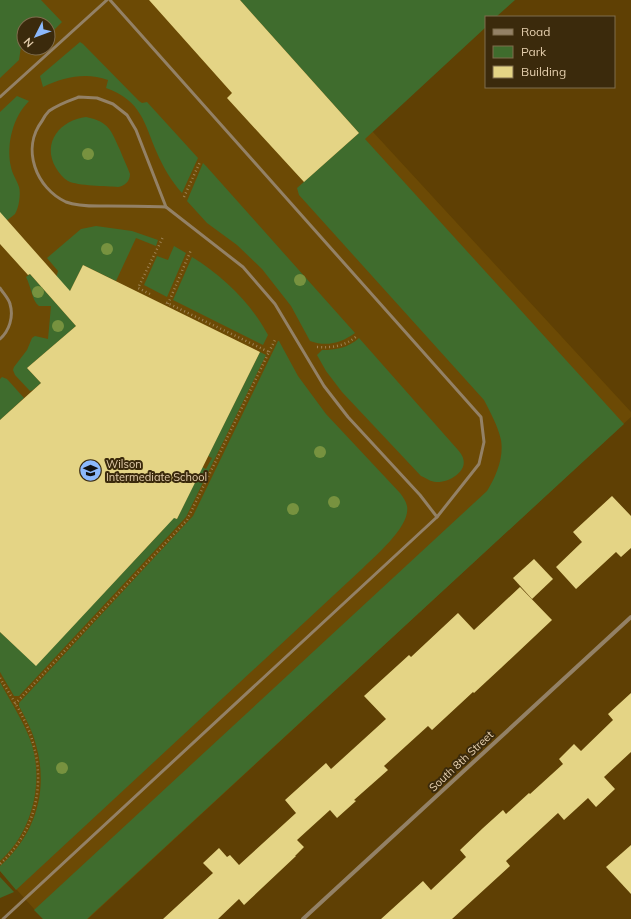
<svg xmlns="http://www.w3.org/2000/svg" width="631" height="919" viewBox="0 0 631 919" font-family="Mulish,sans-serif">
	<rect width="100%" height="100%" fill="#5f4004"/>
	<path fill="#6c4a05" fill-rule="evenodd" d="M30,0H254L373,132L631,412V417L88,919H43L0,871V27ZM24,24H48V48H24Z"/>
	<g fill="#3f6c2d">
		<polygon points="0,0 41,0 62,22 48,36 48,24 24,24 24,46 21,47 19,60 0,78"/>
		<path d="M240,0H515L496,17H486V27L365,139L624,424L87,919H43L34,910L487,491C496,476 504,458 501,440C498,426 490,412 484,400L299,195L297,188L359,133Z"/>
		<path d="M80,42L83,44L139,101L142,103L147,102L198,158L182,193C172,182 163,167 157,153C144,123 142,101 106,88L108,80C86,72 64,77 43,87L40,76Z"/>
		<path d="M17,96L29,101C13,117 6,144 11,167C12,174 17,180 19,187C21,193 19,208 15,214C12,217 8,219 5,222L0,216V112Z"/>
		<path d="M86,117C110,122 111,131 120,150C123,158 127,166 130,174C130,181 125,186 118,187C106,186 78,186 68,181C63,178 59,173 56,168C41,142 61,120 86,117Z"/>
		<path d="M203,163L206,166L355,333C341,343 327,347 310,341L291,306L262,269L237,245L207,223L187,201Z"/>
		<polygon points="96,226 132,231 158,240 156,246 136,238 116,281 83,265 69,293 56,278 58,271 47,258 81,229"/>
		<polygon points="174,246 186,253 167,297 144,285 157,256 168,260"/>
		<path d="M192,257C223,276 251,303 268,335L263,345L173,300Z"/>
		<path d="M30,274L76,326L27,368L41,383L33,390L30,391L15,375L13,370L14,367L27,350L32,338L35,336L48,339L51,306H39C32,301 31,286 26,277Z"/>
		<path d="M359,338L458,450C460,452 462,455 463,458C468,472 448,483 436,482C431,482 426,478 421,476L342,392L326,371L317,355L322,350C336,350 348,348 359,338Z"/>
		<path d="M278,341H279L298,376L326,414L400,493C403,497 406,501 407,506C411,526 376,555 363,568L16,890L0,871V866C35,835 49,791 36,745C33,732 26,719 19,706V703L193,516Z"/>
		<polygon points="260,352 266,355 186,517 19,696 14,696 0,672 0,632 36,665 163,530 170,516 177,519 202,467 206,469 212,458 208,456"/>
		<polygon points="2,377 7,379 24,398 0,420 0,379"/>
		<path d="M0,682C11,703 25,723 32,745C44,785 31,834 0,861Z"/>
		<polygon points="0,877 14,892 0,898"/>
	</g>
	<g fill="#e4d485">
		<polygon points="149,0 240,0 359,133 304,182 227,98 232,93"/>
		<polygon points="0,212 70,291 83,265 260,352 177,519 174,518 36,666 0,632 0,420 41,383 27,368 76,326 30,274 28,275 0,244"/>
		<polygon points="612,496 631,516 631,548 621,557 616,552 576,589 556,567 582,542 573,532"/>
		<polygon points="534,559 553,579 532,599 513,578"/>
		<polygon points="520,587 552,620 501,668 474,693 473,692 432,730 428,726 384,766 388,770 354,800 356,801 337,818 330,810 297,840 304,847 295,856 296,856 244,905 239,899 218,919 163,919 213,873 203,863 219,848 227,857 230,855 239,865 296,813 285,800 326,763 331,769 386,719 364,696 409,655 411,657 458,613 474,630"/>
		<polygon points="631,693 631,752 604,777 615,789 596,807 588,798 564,820 558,813 506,861 510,866 452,919 381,919 423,881 431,890 466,857 460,850 483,828 503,810 506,814 529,793 530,794 563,764 559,759 574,744 581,751 613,720 608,714"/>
		<polygon points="631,845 631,894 606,867"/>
	</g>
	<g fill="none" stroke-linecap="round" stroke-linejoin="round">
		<g stroke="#9d8252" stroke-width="2.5" stroke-dasharray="1 3" stroke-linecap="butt">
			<polyline points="184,197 200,162"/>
			<polyline points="150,294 138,288 163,237"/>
			<polyline points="168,304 191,250"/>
			<path d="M317,347C333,348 345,346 357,336"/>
			<polyline points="269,352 275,340"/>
			<path d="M0,678C12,698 27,720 33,743C46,787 34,833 0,864"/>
			<polyline points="15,704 187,520 269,352 165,302"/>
		</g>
		<g stroke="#938166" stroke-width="3">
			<polyline points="110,0 481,417 484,442 479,464 437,517"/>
			<polyline points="0,97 107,0"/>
			<path d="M79,97L97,98L113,104L127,115L136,130L166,207C147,206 128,206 108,206C95,206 79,207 66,202C36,188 21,149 42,121C44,117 46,114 49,111C59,104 68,101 79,97Z"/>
			<path d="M0,288C3,293 9,299 10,304C14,317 9,331 0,339"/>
			<polyline points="3,919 437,517 420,495 348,417 324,386 275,304 243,267 166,207"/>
		</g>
		<polyline stroke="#938166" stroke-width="4" points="303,919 631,617"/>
	</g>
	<g fill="#77923f">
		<circle cx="88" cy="154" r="6"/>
		<circle cx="107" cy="249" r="6"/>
		<circle cx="300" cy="280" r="6"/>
		<circle cx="38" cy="292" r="6"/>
		<circle cx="58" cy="326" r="6"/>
		<circle cx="320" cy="452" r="6"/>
		<circle cx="334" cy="502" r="6"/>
		<circle cx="293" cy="509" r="6"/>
		<circle cx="62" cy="768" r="6"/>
	</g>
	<defs>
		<symbol id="school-disc" viewBox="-11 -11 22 22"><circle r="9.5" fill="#8cb9fc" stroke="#3b2a0c"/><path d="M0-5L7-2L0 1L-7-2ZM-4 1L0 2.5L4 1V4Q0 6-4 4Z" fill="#111"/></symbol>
	</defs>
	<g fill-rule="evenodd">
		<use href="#school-disc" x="78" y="458" width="25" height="25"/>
	</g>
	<g text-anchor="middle" stroke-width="4" stroke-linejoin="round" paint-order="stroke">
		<g font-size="11" fill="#e5cfae" stroke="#3b2a0c" text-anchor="start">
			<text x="106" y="468">Wilson<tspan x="106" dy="13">Intermediate School</tspan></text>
		</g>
		<g font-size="11" fill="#e5cfae" stroke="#3b2a0c">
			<text transform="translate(461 761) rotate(-43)" y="4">South 8th Street</text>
		</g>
	</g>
	<rect x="485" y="16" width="130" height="72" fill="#3b2a0c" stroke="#7f6c4d"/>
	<rect x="493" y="29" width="20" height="6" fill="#938166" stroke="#7f6c4d"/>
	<text x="521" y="36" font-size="12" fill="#e5cfae">Road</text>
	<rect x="493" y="46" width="20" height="12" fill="#3f6c2d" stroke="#7f6c4d"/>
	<text x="521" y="56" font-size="12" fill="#e5cfae">Park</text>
	<rect x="493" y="66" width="20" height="12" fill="#e4d485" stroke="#7f6c4d"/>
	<text x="521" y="76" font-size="12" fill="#e5cfae">Building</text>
	<g transform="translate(36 36) rotate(228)"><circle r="19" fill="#3b2a0c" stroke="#7f6c4d"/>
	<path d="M0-3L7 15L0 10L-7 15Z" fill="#8cb9fc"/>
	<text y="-6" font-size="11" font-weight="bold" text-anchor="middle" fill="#e5cfae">N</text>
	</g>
</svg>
